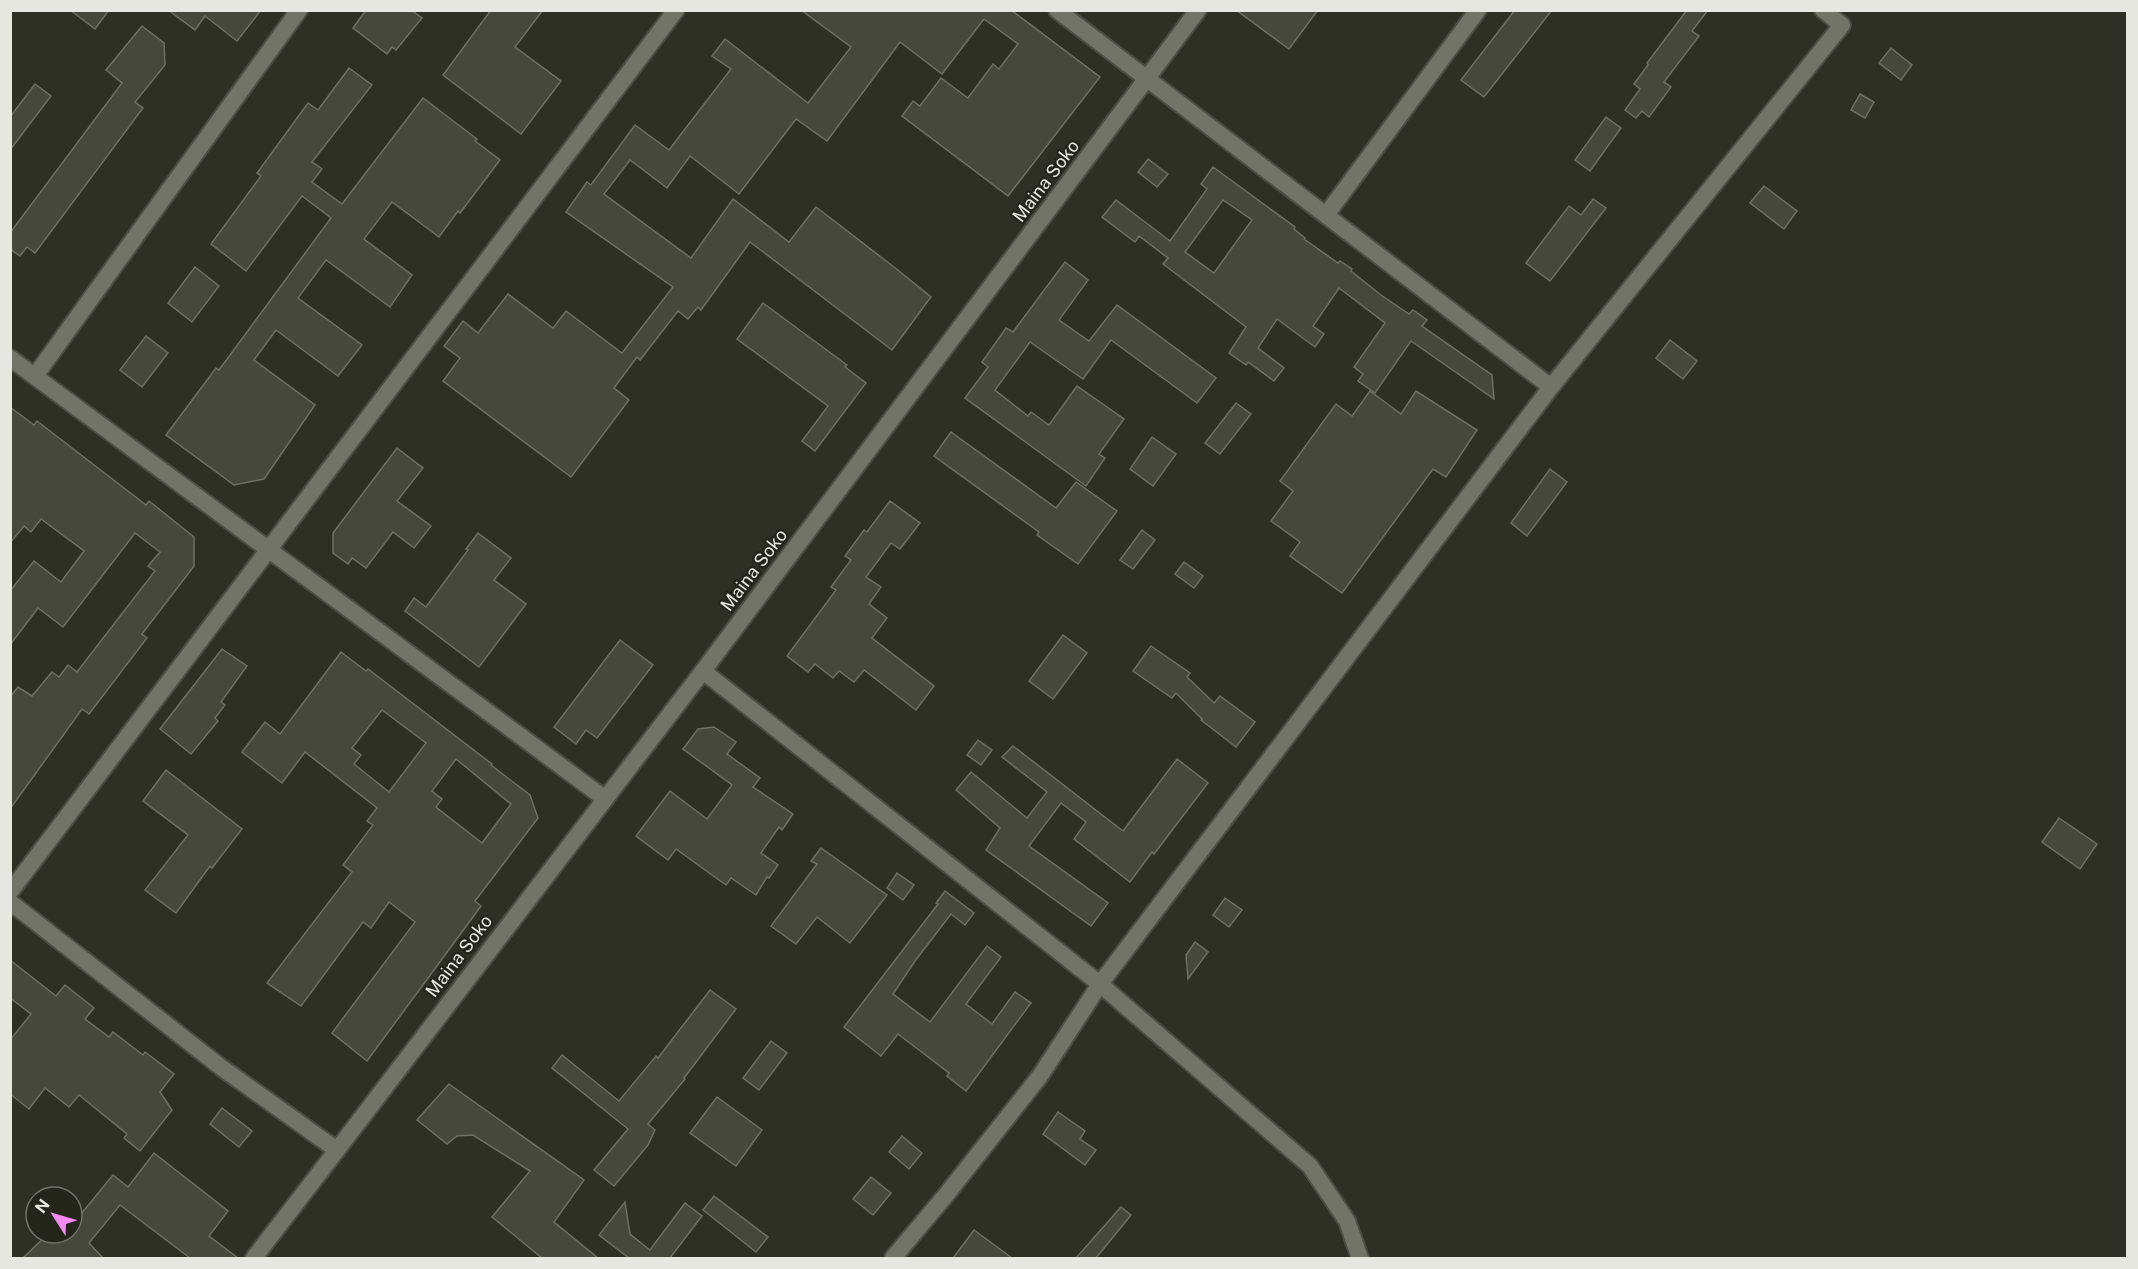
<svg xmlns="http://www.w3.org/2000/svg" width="2138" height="1269" viewBox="0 0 2138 1269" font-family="'Public Sans',sans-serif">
	<rect width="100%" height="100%" fill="#2e2f25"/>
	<g fill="#47483d" stroke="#6e7064" stroke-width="1.5" fill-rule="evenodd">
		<polygon points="70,10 109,10 95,29"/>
		<polygon points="168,10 261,10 237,41 205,16 195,30"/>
		<polygon points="366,10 411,10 422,18 396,50 392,47 387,54 353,28"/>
		<polygon points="491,10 543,10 515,47 561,81 521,134 443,75"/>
		<polygon points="801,10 1011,10 1100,77 1008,196 902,116 913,101 920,106 941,78 968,98 993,64 999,69 1018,44 984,19 942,74 900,42 827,141 796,119 739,194 690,156 667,188 630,160 604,194 691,258 733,199 789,242 816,207 894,267 931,297 892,350 750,242 701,310 698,307 688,319 678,311 640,360 637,357 614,388 629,400 571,477 443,381 460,358 444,346 463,321 478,333 508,294 553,328 566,311 622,353 673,287 566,212 587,182 591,185 635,125 669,150 731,69 712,56 725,39 808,103 851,47"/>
		<polygon points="1236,10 1318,10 1289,49"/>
		<polygon points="1515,10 1552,10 1484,97 1461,80"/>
		<polygon points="1687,10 1708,10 1692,31 1699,36 1664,82 1671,87 1649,117 1642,111 1636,118 1625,110 1640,89 1634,84 1648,65 1647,63"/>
		<polygon points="142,26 164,43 165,65 135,102 143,108 35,253 27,247 20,256 10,249 10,233 122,83 106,70"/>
		<polygon points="1891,48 1912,65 1901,80 1879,63"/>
		<polygon points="349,68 372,85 312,162 322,169 312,182 342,204 423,98 477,139 475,141 500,160 460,213 458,211 439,237 392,202 364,239 412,275 390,307 326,260 298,298 362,345 338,376 276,330 254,360 315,405 264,479 234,485 166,435 216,368 219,370 331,218 302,196 246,271 211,244 261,176 257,173 308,103 318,110"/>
		<polygon points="35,84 51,96 10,150 10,117"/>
		<polygon points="1860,94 1874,102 1865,118 1851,110"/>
		<polygon points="1606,117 1621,128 1590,171 1575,160"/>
		<polygon points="1148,159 1168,174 1157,187 1138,172"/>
		<path d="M1213,167L1295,227L1294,229L1305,238L1304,239L1338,263L1340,261L1352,269L1351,271L1381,295L1409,314L1413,310L1427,320L1422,326L1492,375L1494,399L1411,341L1375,393L1358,381L1363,374L1354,367L1385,323L1339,288L1313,326L1324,334L1315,347L1277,319L1258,348L1284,368L1274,381L1248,362L1246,365L1229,353L1246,327L1163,264L1168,258L1139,236L1135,242L1102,217L1116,200L1170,241L1207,189L1201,184ZM1223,200L1252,220L1214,273L1185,252Z"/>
		<polygon points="1764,186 1797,211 1784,229 1750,203"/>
		<polygon points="1593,199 1606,208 1550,281 1526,263 1569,206 1581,215"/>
		<polygon points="1065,262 1088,280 1059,320 1089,341 1117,305 1216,378 1197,403 1111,340 1083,379 1030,342 995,390 1028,416 1031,412 1049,425 1077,386 1124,419 1099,454 1105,458 1086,486 965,398 988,367 982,362 1006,328 1013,332"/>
		<polygon points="195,267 219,286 192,322 168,303"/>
		<polygon points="763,303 847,365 845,367 866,383 815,451 802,441 828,406 737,339"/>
		<polygon points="146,336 168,353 142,387 120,370"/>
		<polygon points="1670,340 1697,361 1683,379 1656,358"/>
		<polygon points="1370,391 1401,414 1416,391 1477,430 1446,477 1433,469 1342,593 1290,556 1300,542 1271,521 1293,491 1280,481 1336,404 1352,416"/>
		<polygon points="1236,403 1251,414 1220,454 1205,443"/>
		<polygon points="10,407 34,425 37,421 146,505 149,501 194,537 194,566 142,634 147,638 89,714 82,709 10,809 10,697 18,687 32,696 52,672 59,677 68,665 77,672 155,571 148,566 160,552 135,533 63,627 38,608 10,645 10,591 34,561 61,582 84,551 41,519 31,532 24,526 10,543"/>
		<polygon points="951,432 1056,508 1076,482 1117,511 1078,564 1037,535 1039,532 934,456"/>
		<polygon points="1152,437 1176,454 1153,486 1130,469"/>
		<polygon points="397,448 423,468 397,501 431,526 414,548 393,532 366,568 352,558 348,564 333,553 333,533"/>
		<polygon points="1550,469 1567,482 1527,536 1511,523"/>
		<polygon points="890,501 920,523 900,549 891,543 866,577 881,587 869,604 887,618 872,638 934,686 916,710 864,670 854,682 839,671 833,678 815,664 808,672 787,656 836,590 831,587 851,560 845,556 864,530 867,532"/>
		<polygon points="1142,530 1155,540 1133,569 1120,560"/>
		<polygon points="478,533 511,558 494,580 526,604 479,667 405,611 414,598 426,607 468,550 466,549"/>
		<polygon points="1184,562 1203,576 1194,588 1175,574"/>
		<polygon points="1063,635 1087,653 1053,699 1029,681"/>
		<polygon points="620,640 653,665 597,738 586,730 576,744 554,727"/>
		<polygon points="1151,646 1190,673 1187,677 1214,703 1220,696 1255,722 1236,747 1201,720 1202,719 1176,693 1172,698 1133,671"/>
		<polygon points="222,649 247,666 221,702 225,705 215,718 218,721 191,754 160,729"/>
		<path d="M341,652L366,671L368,669L492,764L491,765L530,795L538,818L475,901L481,906L367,1061L332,1033L415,922L389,902L371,928L363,922L301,1006L267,983L352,872L343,865L373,825L367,821L377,808L305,752L282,783L242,752L265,722L280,734ZM382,710L426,743L389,792L354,764L361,755L352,748ZM456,759L511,804L482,843L436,807L442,799L432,791Z"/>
		<polygon points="714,727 736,742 727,754 760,778 753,787 793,814 782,830 779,827 761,853 778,865 769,878 767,877 756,895 731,878 726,885 676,849 668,860 636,836 670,791 707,819 732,785 683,749 698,729"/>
		<polygon points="978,740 992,750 981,765 967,755"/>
		<polygon points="1013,746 1123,831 1177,759 1208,783 1154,854 1152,852 1130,882 1074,839 1086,822 1061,803 1029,846 1108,903 1091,926 986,850 1000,828 956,790 971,772 1027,818 1047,792 1002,757"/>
		<polygon points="166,770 242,829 212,868 210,866 176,913 145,890 188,835 143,801"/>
		<polygon points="2059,818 2097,844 2080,869 2042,842"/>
		<polygon points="821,848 887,895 850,943 817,917 796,944 771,926 817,864 811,861"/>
		<polygon points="897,873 914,885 903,900 887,888"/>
		<polygon points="945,891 974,913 965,925 951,914 915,961 893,994 930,1022 987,946 1001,957 966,1004 992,1024 1015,992 1031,1003 966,1091 947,1076 949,1073 898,1034 881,1056 844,1027 938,904 936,903"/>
		<polygon points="1225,898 1242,910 1229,927 1213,915"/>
		<polygon points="1195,942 1208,952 1188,979 1186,955"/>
		<polygon points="10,960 56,996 65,985 94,1008 85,1019 109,1037 113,1032 143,1055 145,1052 174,1074 160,1092 172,1110 140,1151 124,1138 127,1134 79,1095 69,1107 45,1088 29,1109 10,1094 10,1040 31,1014 10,998"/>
		<polygon points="710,990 736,1009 684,1078 685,1079 648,1124 655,1130 648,1145 614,1186 594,1170 628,1129 552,1068 562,1055 619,1101 656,1056 658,1058"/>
		<polygon points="771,1041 787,1053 759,1090 743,1078"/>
		<polygon points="449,1084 584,1180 554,1222 598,1258 542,1258 492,1217 530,1171 473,1135 457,1136 447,1144 417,1120"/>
		<polygon points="717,1097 762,1130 736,1166 690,1133"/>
		<polygon points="222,1108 252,1131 239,1147 210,1124"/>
		<polygon points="1058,1112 1085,1131 1080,1139 1096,1150 1085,1165 1043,1134"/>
		<polygon points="902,1136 922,1153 909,1169 889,1152"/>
		<polygon points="154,1153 228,1211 209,1236 238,1258 190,1258 120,1205 89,1243 103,1258 23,1258 49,1233 72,1233 72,1225 113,1175 128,1187"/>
		<polygon points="871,1177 891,1193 873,1215 853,1199"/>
		<polygon points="714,1196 768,1237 756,1252 703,1210"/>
		<polygon points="625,1202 630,1234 650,1250 685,1203 702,1216 670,1258 629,1258 599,1235"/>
		<polygon points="1121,1207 1131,1215 1096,1258 1076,1258"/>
		<polygon points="974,1230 1012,1258 953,1258"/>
	</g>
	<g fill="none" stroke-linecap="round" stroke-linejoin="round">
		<defs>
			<g id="minor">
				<polyline points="1057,10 1551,387"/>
				<polyline points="1326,215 1478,10"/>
				<polyline points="10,358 604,798"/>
				<polyline points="35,376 299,10"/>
				<polyline points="10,892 676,10"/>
				<polyline points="254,1258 337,1150"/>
				<polyline points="893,1258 946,1195 1040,1076 1100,984 1551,387 1842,25 1823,10"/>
			</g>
			<g id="tertiary">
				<polyline points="703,671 1100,984 1310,1166 1347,1221 1360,1258"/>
				<polyline points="10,902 222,1068 337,1150 703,671 1198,10"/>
			</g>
		</defs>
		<use href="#minor" stroke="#4c4d44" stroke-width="20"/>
		<use href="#tertiary" stroke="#4c4d44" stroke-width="20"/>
		<use href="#minor" stroke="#727468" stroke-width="16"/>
		<use href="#tertiary" stroke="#727468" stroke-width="16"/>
	</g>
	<g text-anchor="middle" stroke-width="4.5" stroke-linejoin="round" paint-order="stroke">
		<g font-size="18" fill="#e6e7e1" stroke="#24251b">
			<text transform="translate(1046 181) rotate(-53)" y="6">Maina Soko</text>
			<text transform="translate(754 570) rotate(-53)" y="6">Maina Soko</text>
			<text transform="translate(459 956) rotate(-53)" y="6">Maina Soko</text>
		</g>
	</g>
	<rect width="2138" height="1269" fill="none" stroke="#e6e7e1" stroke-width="24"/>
	<g transform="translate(54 1215) rotate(307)"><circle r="28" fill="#24251b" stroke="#72736a" stroke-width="1.5"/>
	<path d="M0-4.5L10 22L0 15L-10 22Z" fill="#f28af3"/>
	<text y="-9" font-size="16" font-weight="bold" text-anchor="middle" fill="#e6e7e1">N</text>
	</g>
</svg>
